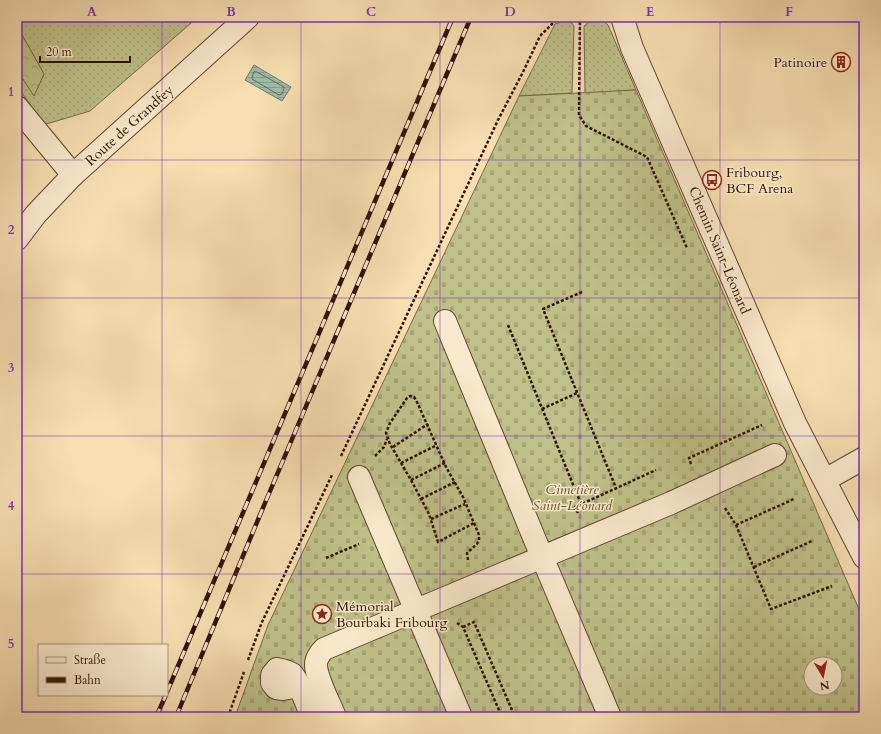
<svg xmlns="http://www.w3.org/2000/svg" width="881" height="734" viewBox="0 0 881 734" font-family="Cardo,serif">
	<defs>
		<pattern id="grass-dots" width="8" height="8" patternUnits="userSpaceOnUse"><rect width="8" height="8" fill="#c0c18a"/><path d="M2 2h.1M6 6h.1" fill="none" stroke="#a5a575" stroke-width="1.8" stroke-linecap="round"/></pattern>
		<pattern id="forest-crowns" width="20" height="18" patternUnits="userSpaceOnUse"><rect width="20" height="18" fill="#c0c18a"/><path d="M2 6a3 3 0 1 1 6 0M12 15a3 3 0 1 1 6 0" fill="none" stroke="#a5a575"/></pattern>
		<pattern id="cemetery-stones" width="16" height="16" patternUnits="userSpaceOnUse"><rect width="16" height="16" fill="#c0c18a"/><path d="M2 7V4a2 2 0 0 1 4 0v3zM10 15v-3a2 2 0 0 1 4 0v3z" fill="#a5a575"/></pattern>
		<pattern id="water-rules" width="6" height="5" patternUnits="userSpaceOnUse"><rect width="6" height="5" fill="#9dbdaa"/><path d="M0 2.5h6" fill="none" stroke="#88a191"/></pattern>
	</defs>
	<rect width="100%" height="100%" fill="#f7dfb2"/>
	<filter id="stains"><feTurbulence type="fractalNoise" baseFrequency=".005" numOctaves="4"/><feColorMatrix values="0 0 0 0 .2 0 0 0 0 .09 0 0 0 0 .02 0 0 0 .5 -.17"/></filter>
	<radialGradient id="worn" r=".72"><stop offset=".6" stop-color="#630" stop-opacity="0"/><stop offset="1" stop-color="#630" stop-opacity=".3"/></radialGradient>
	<g fill="url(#grass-dots)" stroke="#766946">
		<polygon points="17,17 198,17 90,111 43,125 17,85 17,70 34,95 44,74 17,26"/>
		<polygon points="601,19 608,25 636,90 585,93 584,26 591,20"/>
		<polygon points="564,21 571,22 574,26 572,93 519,96 555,24"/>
	</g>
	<polygon fill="url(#forest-crowns)" stroke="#766946" points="17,26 44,74 34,96 17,70"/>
	<path fill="url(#cemetery-stones)" stroke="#766946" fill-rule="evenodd" d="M636,90L864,621V717H235L268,625L519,96ZM811,664H835V688H811Z"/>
	<polygon fill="url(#water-rules)" stroke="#707867" points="254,65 291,87 282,101 245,80"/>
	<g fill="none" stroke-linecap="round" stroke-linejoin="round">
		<polygon stroke="#656756" stroke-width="1" points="257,72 284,87 284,89 282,94 279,95 252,79 252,77 254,72"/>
		<defs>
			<g id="minor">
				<polyline points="622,17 632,48 795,423 864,557"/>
				<polyline points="17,107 73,175"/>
				<polyline points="17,239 36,214 73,175 248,17"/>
				<polyline points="445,321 542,557 610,717"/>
				<polyline points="359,477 461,717"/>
				<polyline points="825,480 864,458"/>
				<path d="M299,686L283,689L276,688L272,683V675L277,669C283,670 287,671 292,674C298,679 308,708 312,717"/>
				<path d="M335,717C330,704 315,676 316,663C317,657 320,653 324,649L671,503L775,455"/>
			</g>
		</defs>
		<use href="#minor" stroke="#60442f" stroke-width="24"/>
		<g stroke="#2d1103" stroke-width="2.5" stroke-dasharray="3 2" stroke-linecap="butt">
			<polyline points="580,17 579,115 586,126 647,157 687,248"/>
			<polyline points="582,292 543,309 616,488"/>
			<polyline points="508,325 581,504"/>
			<polyline points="542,409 577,393"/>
			<polyline points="393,447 428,424"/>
			<polyline points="341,456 498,120 523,72 540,36 559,17"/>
			<polyline points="375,456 384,447 387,439"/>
			<polyline points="401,463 437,445"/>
			<polyline points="691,464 689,458 762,425"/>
			<polyline points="411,480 445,463"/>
			<polyline points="421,499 455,482"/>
			<polyline points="725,508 736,525 771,609 832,586"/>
			<polyline points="578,513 575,507 656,470"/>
			<polyline points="431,519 465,504"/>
			<polyline points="736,525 794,499"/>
			<polyline points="326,558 359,544"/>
			<polyline points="468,560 467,553 477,544 479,540 479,535 463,497 446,467 417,402 414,397 410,396 407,398 390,423 386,433 390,444 411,480 429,514 438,542 474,523"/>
			<polyline points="754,567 812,541"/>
			<polyline points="457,623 463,627 502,717"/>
			<polyline points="463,627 474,622 515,717"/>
			<polyline points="248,660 262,622 332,475"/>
			<polyline points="228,717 244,672"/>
		</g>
		<use href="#minor" stroke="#faeacd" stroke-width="22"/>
		<defs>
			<g id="rail">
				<polyline points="167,692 453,17"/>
				<polyline points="156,717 166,695"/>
				<polyline points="176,717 265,503 471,17"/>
			</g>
		</defs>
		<use href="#rail" stroke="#2d1103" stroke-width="4.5"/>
		<use href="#rail" stroke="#faeacd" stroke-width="3" stroke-dasharray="9" stroke-linecap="butt"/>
	</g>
	<path fill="none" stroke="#7b2cbf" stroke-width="1" stroke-opacity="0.55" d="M162,17V645M301,17V717M440,17V717M580,17V717M720,17V717M17,160H864M17,298H864M17,436H864M17,574H864M162,695V717"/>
	<defs>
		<symbol id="building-ring" viewBox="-11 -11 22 22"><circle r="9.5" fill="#faeacd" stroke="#8f2418" stroke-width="1.5"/><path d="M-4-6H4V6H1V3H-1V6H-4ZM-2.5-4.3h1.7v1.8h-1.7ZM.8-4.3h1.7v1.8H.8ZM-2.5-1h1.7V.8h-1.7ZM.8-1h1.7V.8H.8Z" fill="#8f2418"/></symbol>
		<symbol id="bus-ring" viewBox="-11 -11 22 22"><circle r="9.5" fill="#faeacd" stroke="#8f2418" stroke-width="1.5"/><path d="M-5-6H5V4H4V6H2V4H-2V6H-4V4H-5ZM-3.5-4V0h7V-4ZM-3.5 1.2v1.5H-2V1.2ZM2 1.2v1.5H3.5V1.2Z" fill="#8f2418"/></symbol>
		<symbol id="sight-ring" viewBox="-11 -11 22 22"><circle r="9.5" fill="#faeacd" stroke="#8f2418" stroke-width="1.5"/><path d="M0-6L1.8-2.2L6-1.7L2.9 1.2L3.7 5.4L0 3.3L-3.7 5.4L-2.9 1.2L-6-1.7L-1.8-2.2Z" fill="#8f2418"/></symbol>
	</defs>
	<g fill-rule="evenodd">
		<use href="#building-ring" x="830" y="51" width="22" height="22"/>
		<use href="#bus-ring" x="701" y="169" width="22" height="22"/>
		<use href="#sight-ring" x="311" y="603" width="22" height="22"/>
	</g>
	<g text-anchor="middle" stroke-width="3" stroke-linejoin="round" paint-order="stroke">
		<g font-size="14" fill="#2d1103" stroke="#faeacd" text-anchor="start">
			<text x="827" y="67" text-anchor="end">Patinoire</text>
			<text x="726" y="177">Fribourg,<tspan x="726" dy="16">BCF Arena</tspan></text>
			<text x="336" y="611">Mémorial<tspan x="336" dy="16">Bourbaki Fribourg</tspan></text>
		</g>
		<g font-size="14" fill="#2d1103" stroke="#faeacd">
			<text transform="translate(129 125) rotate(-42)" y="5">Route de Grandfey</text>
			<text transform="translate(720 250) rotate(67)" y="5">Chemin Saint-Léonard</text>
		</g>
		<g font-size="14" font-style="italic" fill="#604f32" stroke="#faeacd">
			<text x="572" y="494">Cimetière<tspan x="572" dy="16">Saint-Léonard</tspan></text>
		</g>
	</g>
	<rect width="881" height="734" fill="none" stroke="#f7dfb2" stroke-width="44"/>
	<rect x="38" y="644" width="130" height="52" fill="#faeacd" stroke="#a8937c"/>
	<rect x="46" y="657" width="20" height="6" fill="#faeacd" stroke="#a8937c"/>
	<text x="74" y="664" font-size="12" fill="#2d1103">Straße</text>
	<rect x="46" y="677" width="20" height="6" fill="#2d1103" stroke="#a8937c"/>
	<text x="74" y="684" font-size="12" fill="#2d1103">Bahn</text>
	<g transform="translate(823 676) rotate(170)"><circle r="19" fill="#faeacd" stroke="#a8937c"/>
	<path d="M0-3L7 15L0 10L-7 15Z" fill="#8f2418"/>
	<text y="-6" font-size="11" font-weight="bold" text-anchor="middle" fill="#2d1103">N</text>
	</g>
	<path d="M40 56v6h90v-6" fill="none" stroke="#2d1103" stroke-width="2"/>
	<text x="46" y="56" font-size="12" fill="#2d1103" stroke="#faeacd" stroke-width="3" paint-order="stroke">20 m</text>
	<rect x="22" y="22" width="837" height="690" fill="none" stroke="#7b2cbf" stroke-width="1.5"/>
	<g font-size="13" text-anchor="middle" font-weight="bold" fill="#7b2cbf">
		<text x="92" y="16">A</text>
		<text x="231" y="16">B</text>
		<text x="371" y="16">C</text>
		<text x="510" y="16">D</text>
		<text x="650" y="16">E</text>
		<text x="789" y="16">F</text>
		<text x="11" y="96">1</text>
		<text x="11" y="234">2</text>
		<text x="11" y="372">3</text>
		<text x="11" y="510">4</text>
		<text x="11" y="648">5</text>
	</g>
	<rect width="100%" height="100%" filter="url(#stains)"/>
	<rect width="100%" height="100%" fill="url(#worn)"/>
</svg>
